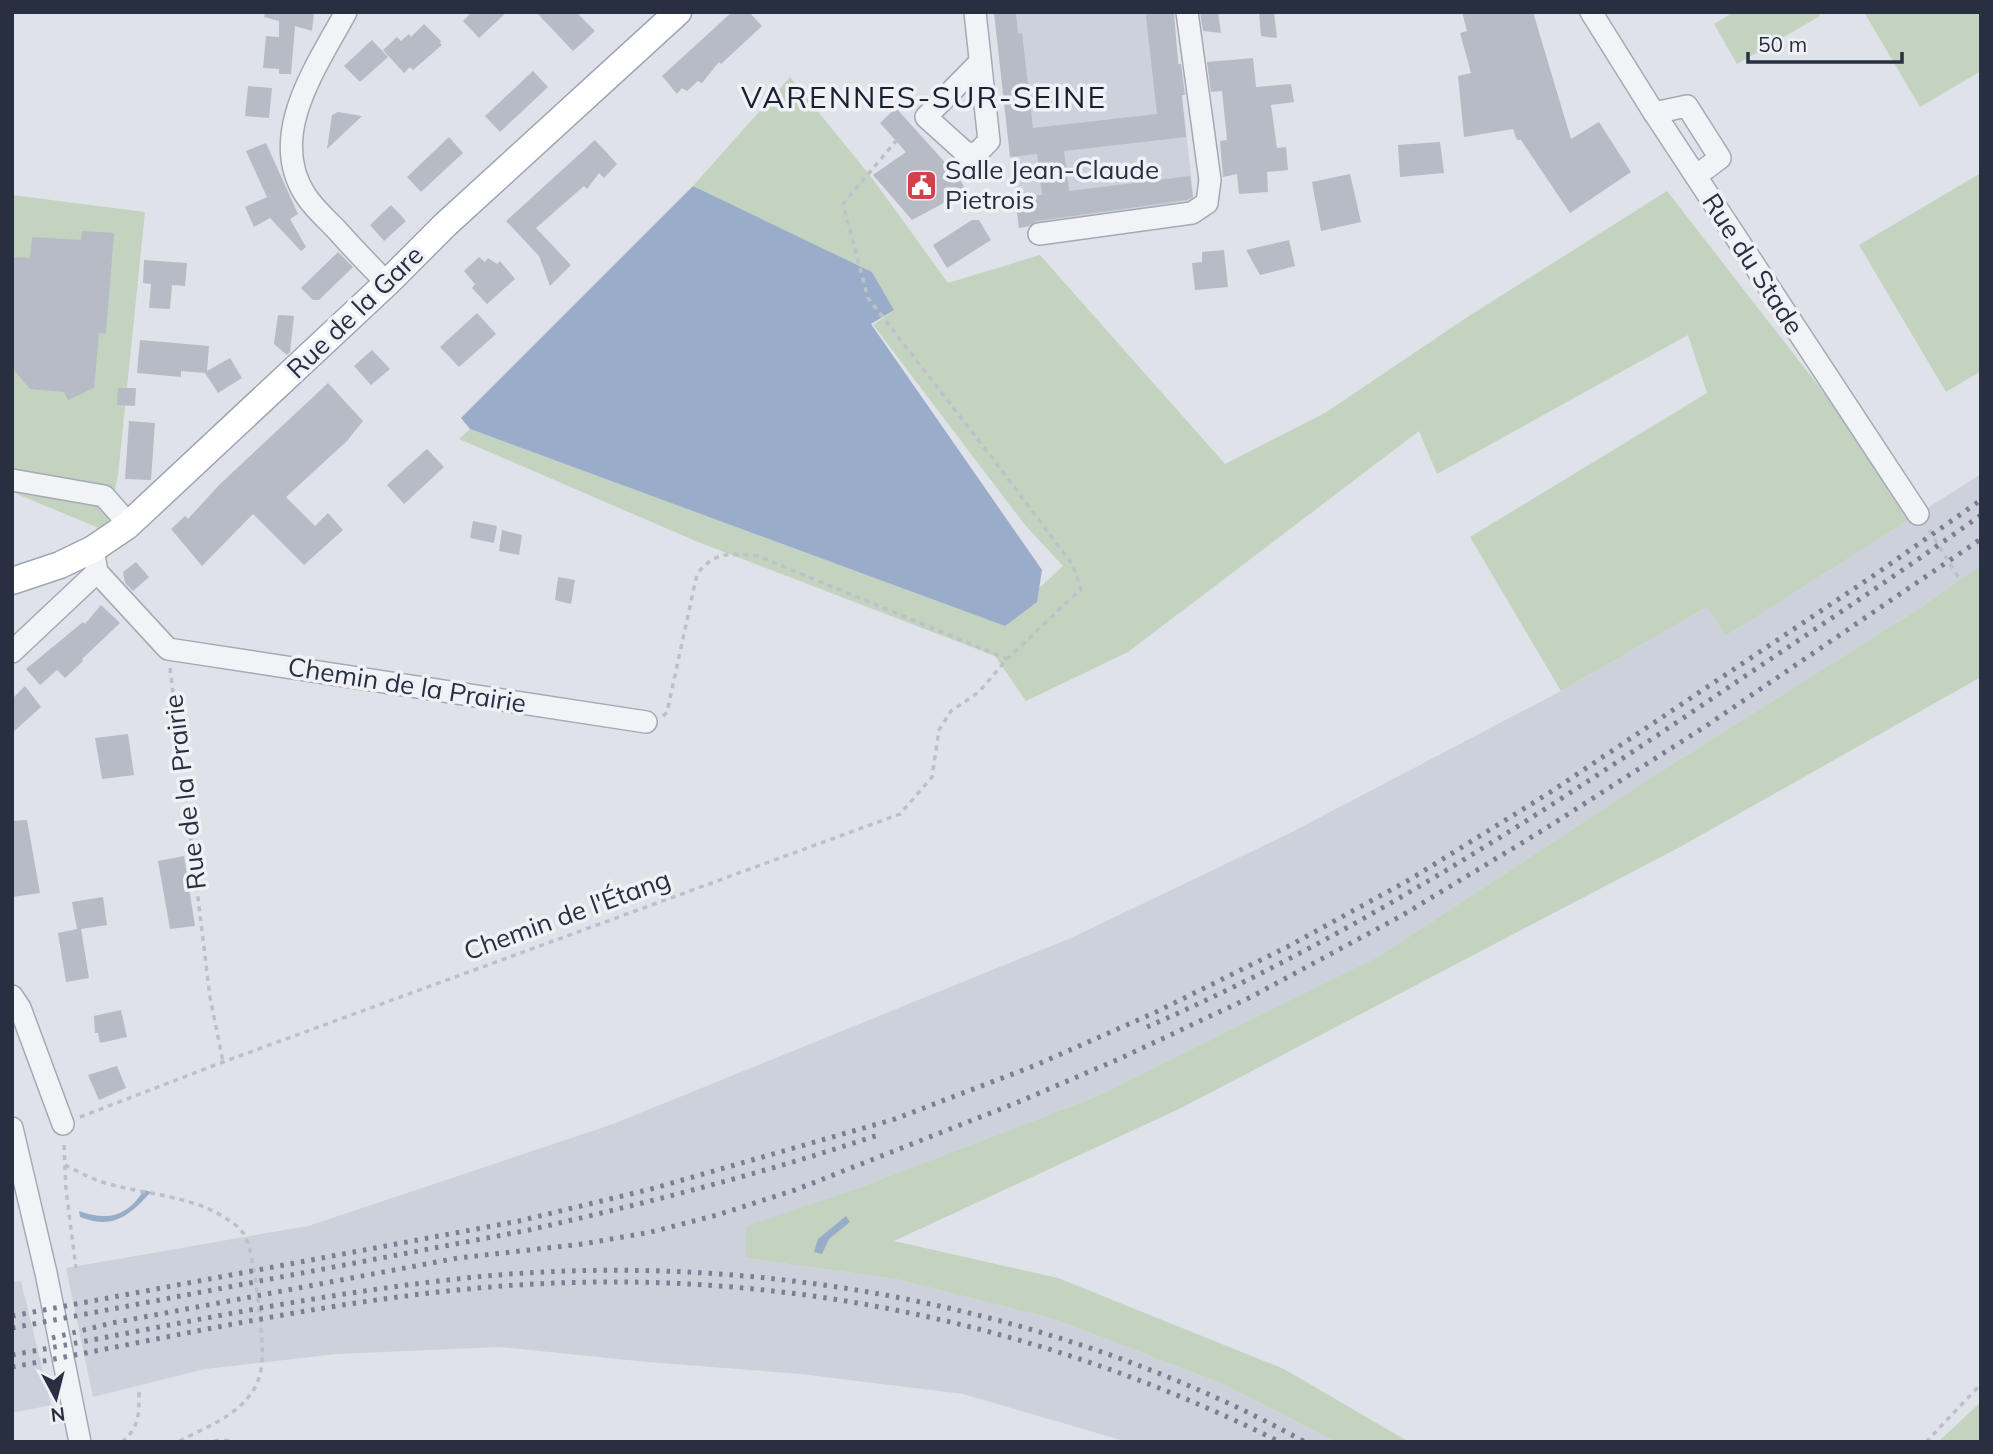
<svg xmlns="http://www.w3.org/2000/svg" width="1993" height="1454" viewBox="0 0 1993 1454" font-family="Mulish,sans-serif">
	<rect width="100%" height="100%" fill="#dfe2e9"/>
	<g fill="#cdd1db">
		<polygon points="994,12 1173,12 1182,94 1173,112 1184,112 1194,203 1019,228"/>
		<polygon points="1981,474 1981,565 1920,608 1641,784 1383,954 1098,1096 861,1187 745,1228 746,1258 896,1279 1054,1319 1223,1384 1336,1442 1128,1442 963,1394 801,1374 647,1362 500,1347 337,1354 205,1369 93,1397 66,1268 308,1226 613,1124 1071,938 1290,833 1561,691 1707,607 1726,636"/>
		<polygon points="21,1281 51,1405 12,1413 12,1282"/>
	</g>
	<g fill="#c3d3c0">
		<polygon points="1734,12 1818,12 1820,16 1737,64 1714,24"/>
		<polygon points="1864,12 1981,12 1981,71 1920,107"/>
		<polygon points="790,77 872,178 948,283 1040,255 1225,464 1325,413 1469,316 1667,191 1918,514 1726,636 1707,607 1561,691 1470,537 1707,393 1688,335 1437,474 1419,431 1128,652 1026,701 995,656 698,542 459,439 470,429 1000,624 1063,566 1025,525 873,325 894,310 872,272 693,186"/>
		<polygon points="1981,173 1981,371 1946,392 1859,245"/>
		<polygon points="12,195 145,212 118,475 106,531 12,492"/>
		<polygon points="1981,565 1981,677 1680,847 1181,1108 894,1241 1058,1278 1284,1369 1409,1442 1336,1442 1223,1384 1054,1319 896,1279 746,1258 745,1227 861,1187 1098,1096 1383,954 1641,784 1920,608"/>
		<polygon points="1981,1402 1981,1442 1938,1442"/>
	</g>
	<g fill="#99adca">
		<polygon points="693,186 872,272 894,310 871,324 1042,570 1037,602 1005,626 470,429 461,418"/>
		<path d="M144,1190L151,1192C129,1216 113,1230 80,1217L79,1211C108,1221 127,1217 144,1190Z"/>
		<polygon points="846,1216 850,1222 829,1239 822,1254 814,1252 818,1239"/>
	</g>
	<g fill="#b6bbc6">
		<polygon points="265,12 314,12 312,31 295,26 291,74 279,74 279,69 263,68 266,36 279,37 279,21 264,17"/>
		<polygon points="472,12 507,12 479,38 463,21"/>
		<polygon points="536,12 576,12 595,31 573,51"/>
		<polygon points="732,12 749,12 762,26 721,64 719,62 702,83 698,81 687,91 682,88 677,94 662,76"/>
		<polygon points="994,12 1016,12 1018,34 1022,33 1033,128 1157,114 1146,16 1148,12 1174,12 1178,64 1181,64 1185,95 1182,95 1186,137 1064,151 1069,191 1190,176 1193,197 1187,200 1037,221 1029,226 1019,228 1015,198 1042,195 1040,177 1043,175 1039,168 1037,154 1010,157"/>
		<polygon points="1200,12 1218,12 1221,33 1203,31"/>
		<polygon points="1259,12 1274,12 1277,38 1261,36"/>
		<polygon points="1462,12 1533,12 1571,139 1599,122 1631,172 1570,213 1521,140 1517,140 1513,129 1464,137 1458,76 1471,73 1460,33 1467,31"/>
		<polygon points="424,24 441,41 440,43 442,45 413,70 410,67 404,73 383,50 397,37 401,41 409,34 411,37"/>
		<polygon points="372,40 388,57 360,82 344,66"/>
		<polygon points="1253,58 1256,87 1291,84 1294,102 1271,105 1277,148 1286,147 1288,170 1267,172 1268,192 1239,194 1237,174 1223,177 1220,141 1227,140 1222,91 1211,92 1207,62"/>
		<polygon points="533,71 548,87 500,132 485,116"/>
		<polygon points="248,86 272,88 269,118 245,116"/>
		<polygon points="896,108 960,179 966,191 912,220 873,175 906,152 880,123"/>
		<polygon points="338,112 362,116 327,149 332,115"/>
		<polygon points="449,137 463,153 421,192 407,177"/>
		<polygon points="595,140 617,164 604,178 599,173 587,189 584,186 536,228 571,265 550,286 539,256 506,221"/>
		<polygon points="1440,142 1444,173 1400,177 1398,145"/>
		<polygon points="266,143 298,214 290,219 306,247 301,251 270,218 254,227 245,207 267,197 246,151"/>
		<polygon points="1350,174 1361,222 1321,231 1312,182"/>
		<polygon points="391,205 406,221 384,241 370,225"/>
		<polygon points="972,220 979,220 991,240 947,268 933,245"/>
		<polygon points="82,231 114,233 106,334 99,333 94,388 68,400 64,392 30,389 12,368 12,257 30,258 32,237 81,240"/>
		<polygon points="1289,240 1295,266 1260,275 1246,250"/>
		<polygon points="1224,250 1228,287 1195,290 1192,263 1202,262 1202,252"/>
		<polygon points="338,252 353,267 319,300 313,300 301,288"/>
		<polygon points="479,257 485,262 488,258 497,264 500,261 515,279 487,304 472,288 475,284 464,271"/>
		<polygon points="144,260 187,263 185,286 172,285 170,309 149,308 151,284 143,283"/>
		<polygon points="477,313 496,334 459,367 440,347"/>
		<polygon points="278,315 294,316 290,352 287,355 274,344"/>
		<polygon points="140,340 209,346 207,371 230,358 242,378 218,393 205,373 181,371 181,377 137,373"/>
		<polygon points="372,350 390,369 371,385 354,366"/>
		<polygon points="328,383 363,421 347,441 286,497 315,526 328,513 343,530 304,565 253,514 202,566 171,529 185,516 188,519 219,485"/>
		<polygon points="118,388 136,388 135,406 117,405"/>
		<polygon points="129,421 155,423 151,480 125,479"/>
		<polygon points="427,449 444,467 404,504 387,485"/>
		<polygon points="473,521 497,526 494,543 470,538"/>
		<polygon points="502,530 522,535 519,555 499,551"/>
		<polygon points="136,562 149,577 133,591 125,583 123,572"/>
		<polygon points="558,577 575,580 571,604 555,600"/>
		<polygon points="101,605 120,623 82,659 83,661 65,678 57,670 40,685 26,669 83,622 85,624"/>
		<polygon points="25,686 41,707 12,733 12,699"/>
		<polygon points="128,734 134,775 102,779 95,738"/>
		<polygon points="27,820 40,893 12,897 12,821"/>
		<polygon points="184,856 195,926 170,929 158,861"/>
		<polygon points="103,897 107,925 81,929 89,978 66,982 58,933 77,929 72,902"/>
		<polygon points="121,1010 127,1037 100,1043 98,1033 95,1033 94,1016"/>
		<polygon points="117,1066 126,1088 99,1100 88,1075"/>
	</g>
	<g fill="none" stroke-linecap="round" stroke-linejoin="round">
		<defs>
			<g id="minor">
				<path d="M346,12C317,66 266,136 306,196C314,208 325,218 335,228C352,247 369,265 387,283"/>
				<polyline points="975,12 989,141 978,152 967,154 926,117 979,63"/>
				<polyline points="1591,12 1651,108 1918,514"/>
				<polyline points="1654,113 1687,106 1720,158 1696,176"/>
				<polyline points="1039,234 1192,213 1207,203 1210,180 1187,12"/>
				<polyline points="12,480 104,496 119,513 127,526"/>
				<polyline points="93,549 97,572 168,649 646,722"/>
				<polyline points="12,652 97,572"/>
				<polyline points="12,996 20,1008 63,1124"/>
				<polyline points="12,1128 46,1273 80,1442"/>
			</g>
			<polyline id="major" points="12,581 60,565 93,549 127,526 387,283 446,224 678,12"/>
		</defs>
		<use href="#minor" stroke="#a4a9b3" stroke-width="24"/>
		<use href="#major" stroke="#9ea5b5" stroke-width="29"/>
		<g stroke="#bdc0c8" stroke-width="3.5" stroke-dasharray="5 5" stroke-linecap="butt">
			<polyline points="1929,530 1960,580"/>
			<polyline points="170,668 210,997 223,1062"/>
			<path d="M663,716L667,712L697,574C716,550 730,554 758,556L1007,659"/>
			<polyline points="80,1117 223,1062 900,814 932,777 939,730 951,711 979,692 1007,659 1081,589 1072,564 990,455 868,298 843,204 896,141"/>
			<polyline points="64,1145 66,1190 76,1268"/>
			<path d="M65,1165C79,1172 93,1180 109,1184C149,1195 195,1196 230,1221C238,1226 244,1232 247,1241C255,1261 264,1340 262,1362C261,1373 258,1384 252,1392C236,1417 203,1428 178,1442"/>
			<path d="M122,1442C140,1427 139,1413 139,1392"/>
			<polyline points="204,1442 222,1440 239,1442"/>
			<polyline points="1926,1442 1981,1384"/>
		</g>
		<use href="#minor" stroke="#f2f3f7" stroke-width="21"/>
		<use href="#major" stroke="#fff" stroke-width="26"/>
		<g stroke="#788093" stroke-width="5" stroke-dasharray="3.5 7" stroke-linecap="butt">
			<path d="M1147,1027C1351,938 1539,816 1723,691C1809,633 1896,576 1981,515"/>
			<polyline points="12,1316 519,1221 651,1189 895,1119 1036,1065 1156,1012 1287,947 1409,880 1549,793 1873,576 1981,500"/>
			<path d="M12,1328L529,1230C647,1203 765,1173 881,1134"/>
			<polyline points="52,1338 112,1323 458,1258 583,1244 651,1232 717,1215 795,1190 1016,1103 1119,1059 1251,997 1401,916 1540,832 1706,726 1981,539"/>
			<path d="M12,1355C170,1326 327,1291 486,1276C763,1251 1061,1308 1305,1442"/>
			<path d="M12,1367C185,1335 359,1293 535,1284C793,1270 1049,1327 1280,1442"/>
		</g>
	</g>
	<defs>
		<symbol id="civic-square" viewBox="-11 -11 22 22"><rect x="-9" y="-9" width="18" height="18" rx="4" fill="#d2404b" stroke="#eff1f6"/><path d="M-.6-6.5H3V-4.5H.6V-3L4-1V1h2V6H-6V1h2V-1L-.6-3ZM-1.2 2.5V6h2.4V2.5Z" fill="#fff"/></symbol>
	</defs>
	<g fill-rule="evenodd">
		<use href="#civic-square" x="904" y="168" width="35" height="35"/>
	</g>
	<g text-anchor="middle" stroke-width="7" stroke-linejoin="round" paint-order="stroke">
		<g font-size="26" fill="#272f41" stroke="#eff1f6" text-anchor="start">
			<text x="945" y="179">Salle Jean-Claude<tspan x="945" dy="30">Pietrois</tspan></text>
		</g>
		<g font-size="26" fill="#272f41" stroke="#eff1f6">
			<text transform="translate(1753 264) rotate(57)" y="9">Rue du Stade</text>
			<text transform="translate(355 312) rotate(-44)" y="9">Rue de la Gare</text>
			<text transform="translate(407 685) rotate(9)" y="9">Chemin de la Prairie</text>
			<text transform="translate(185 792) rotate(-97)" y="9">Rue de la Prairie</text>
			<text transform="translate(567 915) rotate(-20)" y="9">Chemin de l'Étang</text>
		</g>
		<g font-size="30" letter-spacing="2" fill="#1a2031" stroke="#eff1f6">
			<text x="924" y="108">VARENNES-SUR-SEINE</text>
		</g>
	</g>
	<rect width="1993" height="1454" fill="none" stroke="#272f41" stroke-width="28"/>
	<g transform="translate(56 1398) rotate(173)" stroke="#eff1f6" stroke-width="5" paint-order="stroke">
	<path d="M0-5L12 26L0 18L-12 26Z" fill="#272f41"/>
	<text y="-10" font-size="19" font-weight="bold" text-anchor="middle" fill="#272f41">N</text>
	</g>
	<path d="M1748 52v10h154v-10" fill="none" stroke="#272f41" stroke-width="3.5"/>
	<text x="1758" y="52" font-size="21" fill="#272f41" stroke="#eff1f6" stroke-width="5" paint-order="stroke">50 m</text>
</svg>
